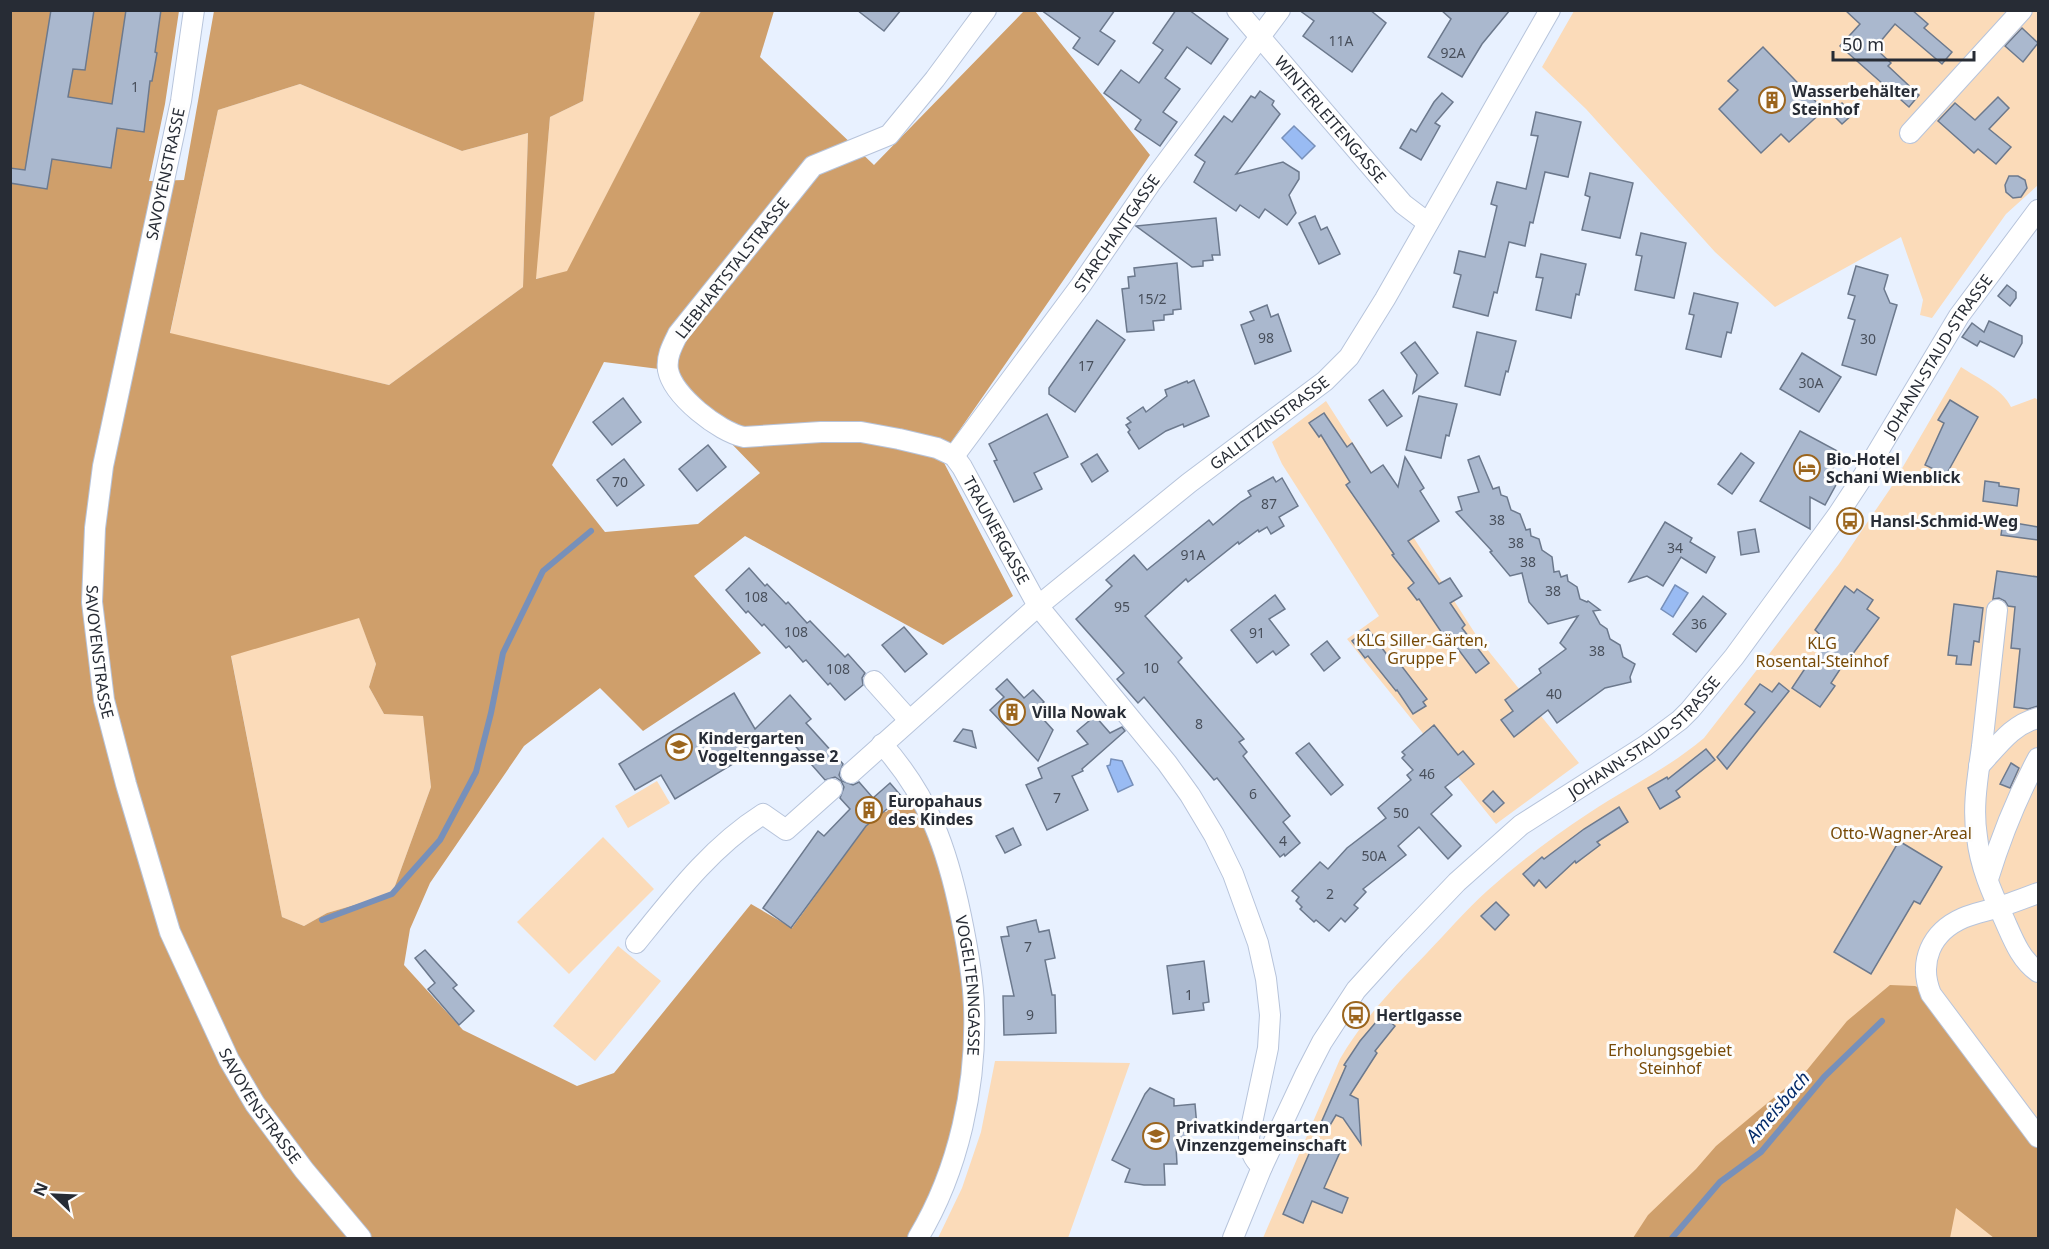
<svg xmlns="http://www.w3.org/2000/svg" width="2049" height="1249" viewBox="0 0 2049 1249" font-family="'Noto Sans',sans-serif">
	<rect width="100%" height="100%" fill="#e8f1ff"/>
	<g fill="#fbdbb9">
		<polygon points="595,11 701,11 567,272 535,279 550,117 583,101"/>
		<polygon points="1574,11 2038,11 2038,185 2006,214 1932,318 1920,315 1923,300 1901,237 1775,307 1715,252 1586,109 1542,67"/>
		<polygon points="300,84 462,151 528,133 523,287 389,385 170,334 218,110"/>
		<path d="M1961,367C1977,378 2002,388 2011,407L2035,398L2038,400V1238H1263L1340,1059C1363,1019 1395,986 1427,953C1447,932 1466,910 1487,891C1519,862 1554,836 1589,813C1628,787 1669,768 1704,738L1839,564L1890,489Z"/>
		<polygon points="1326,401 1478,638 1579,763 1496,824 1347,639 1379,616 1282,464 1272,442"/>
		<polygon points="359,617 376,664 369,687 384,714 423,715 431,787 392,894 327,913 304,926 282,917 231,655"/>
		<polygon points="657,781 670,803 628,828 615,806"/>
		<polygon points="603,837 654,889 569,974 517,922"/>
		<polygon points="618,946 661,981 595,1061 553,1026"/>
		<polygon points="995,1061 1130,1063 1068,1238 938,1238 962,1188 981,1132"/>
	</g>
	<g fill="#cf9f6b" fill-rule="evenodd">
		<path d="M10,11H179L165,104L149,181L184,180L214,11H595L583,101L550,117L536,279L567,271L701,11H774L760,57L874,165L1024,11H1035L1150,155L941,457L1013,596L943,645L745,536L694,576L761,653L643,731L600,688L524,746L430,883L410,929L404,965L463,1030L577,1086L614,1073L751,904L792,928L866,826L884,811L886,812L911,790L945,880L967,997L962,1094L939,1180L910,1238H11ZM300,84L462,151L528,133L523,287L389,385L170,333L218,110ZM604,362L659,369L760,473L698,524L605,532L552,465ZM359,618L376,664L369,687L384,714L423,716L431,787L392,894L327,913L304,926L282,917L231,656Z"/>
		<polygon points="1890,985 1915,986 1929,992 1941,1025 2038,1149 2038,1238 1994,1238 1956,1208 1950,1238 1633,1238 1648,1215 1696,1169 1716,1146 1807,1070 1847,1021"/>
	</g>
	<g fill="#99bbf3" stroke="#7790ba" stroke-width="1.5">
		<polygon points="1294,126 1315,146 1302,159 1282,138"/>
		<polygon points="1675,585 1688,593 1673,617 1661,609"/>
		<polygon points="1111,759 1122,761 1133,785 1118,792 1107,766 1110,765"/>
	</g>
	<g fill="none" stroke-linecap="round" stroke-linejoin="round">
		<g stroke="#7790ba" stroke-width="6">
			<polyline points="322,920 392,894 440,840 476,772 491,713 503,653 543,571 591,531"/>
			<polyline points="1672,1238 1720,1182 1761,1152 1824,1077 1882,1021"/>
		</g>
	</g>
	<g fill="#aab8ce" stroke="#6c798d" stroke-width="1.5">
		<polygon points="51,10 94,10 85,70 73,69 68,97 112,104 126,10 161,10 155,52 157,53 152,81 150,81 144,132 117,128 111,168 52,159 47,189 10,183 10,168 25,170"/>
		<polygon points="857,10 901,10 884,31"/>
		<polygon points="1041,10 1115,10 1100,31 1115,41 1098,65 1073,48 1080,38"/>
		<polygon points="1176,10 1189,10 1228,39 1211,64 1187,47 1165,78 1180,89 1163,112 1177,122 1160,146 1135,129 1141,120 1104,93 1121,70 1139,83 1163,50 1153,43"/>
		<polygon points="1299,10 1370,10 1386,23 1352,72 1303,36 1314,21"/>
		<polygon points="1441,10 1510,10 1482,44 1462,77 1428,57 1451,19"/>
		<polygon points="1845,10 1912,10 1928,24 1924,28 1952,52 1942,64 1895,24 1875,48 1891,63 1888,66 1919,95 1909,107 1840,46 1860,24"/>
		<polygon points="2022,28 2038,43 2023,62 2005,46"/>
		<polygon points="1763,47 1824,110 1789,142 1781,134 1761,153 1719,109 1738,90 1728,81"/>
		<polygon points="1260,91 1274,101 1272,105 1280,114 1236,174 1283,162 1299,172 1299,179 1289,195 1296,213 1287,225 1265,209 1259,218 1240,205 1236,211 1194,182 1205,162 1195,155 1224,116 1232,122 1251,96 1255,98"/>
		<polygon points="1442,93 1453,102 1435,123 1440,126 1421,160 1400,148 1411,129 1416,132 1434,102"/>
		<polygon points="1998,97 2009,108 1989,129 2011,147 1996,164 1978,149 1974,153 1938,121 1955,103 1975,120"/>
		<polygon points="1842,103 1853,114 1842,124 1831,113"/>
		<polygon points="1536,112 1581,122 1568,177 1545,172 1533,223 1530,222 1525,246 1509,242 1497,293 1494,292 1488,316 1453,307 1461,275 1454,273 1459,251 1485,257 1497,206 1491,204 1497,182 1526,189 1538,136 1531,135"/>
		<polygon points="1590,173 1633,183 1620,238 1582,230 1590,197 1585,195"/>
		<polygon points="2009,176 2018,176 2025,180 2027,188 2021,197 2013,198 2006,192 2005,185"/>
		<polygon points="1315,216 1321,230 1327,227 1340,254 1319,264 1299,223"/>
		<polygon points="1216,218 1220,255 1212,255 1213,260 1203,261 1203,266 1192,267 1136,226"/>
		<polygon points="1641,233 1686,243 1674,298 1635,290 1642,256 1636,255"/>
		<polygon points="1541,254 1586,264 1579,295 1576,294 1571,318 1536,310 1543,278 1536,277"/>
		<polygon points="1177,263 1181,309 1173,310 1173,314 1164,315 1164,320 1153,321 1154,330 1127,332 1122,289 1129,288 1128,277 1135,276 1134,268"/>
		<polygon points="1856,266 1888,275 1884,289 1890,303 1897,305 1876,375 1842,365 1855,320 1848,318 1855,296 1848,294"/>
		<polygon points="2007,285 2016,292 2016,298 2010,306 1998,296"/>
		<polygon points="1694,293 1738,303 1731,333 1727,332 1721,357 1686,349 1694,315 1689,314"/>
		<polygon points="1267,305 1271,317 1278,314 1291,351 1255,364 1241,325 1254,320 1250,312"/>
		<polygon points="1097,320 1125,340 1075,412 1049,394 1049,388"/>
		<polygon points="1989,321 2022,336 2022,343 2014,357 1980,341 1977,346 1962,337 1972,323 1984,332"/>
		<polygon points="1477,332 1516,341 1508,372 1506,371 1500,395 1465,386"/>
		<polygon points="1415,342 1438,373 1413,393 1417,375 1401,353"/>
		<polygon points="1802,353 1841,377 1819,412 1780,389"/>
		<polygon points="1194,380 1209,416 1184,427 1183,424 1166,431 1139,449 1128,432 1130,430 1126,425 1131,422 1127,418 1143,407 1146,412 1167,396 1165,390 1187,381 1188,383"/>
		<polygon points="1383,390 1402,416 1387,426 1369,400"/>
		<polygon points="1419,396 1457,404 1449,436 1446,435 1441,458 1406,450"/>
		<polygon points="623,398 641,422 612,445 593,422"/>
		<polygon points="1950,400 1978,417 1946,475 1925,465 1944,423 1938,420"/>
		<polygon points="1324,413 1347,447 1352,443 1371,473 1383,465 1398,487 1405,457 1424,488 1420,491 1439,521 1408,541 1439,584 1450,578 1462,596 1450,603 1465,625 1462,628 1489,663 1476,673 1449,637 1446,639 1419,599 1417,600 1408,588 1414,583 1392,555 1394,554 1346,485 1350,482 1321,435 1319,437 1309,423"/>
		<polygon points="1047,414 1068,457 1034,473 1042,489 1014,502 994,461 997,460 989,444"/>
		<polygon points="1800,431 1841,453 1828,478 1837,483 1825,505 1810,497 1810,529 1760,501"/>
		<polygon points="708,445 726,467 697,491 679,469"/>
		<polygon points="1741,453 1754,463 1732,494 1718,484"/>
		<polygon points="1097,454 1108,471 1092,482 1081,464"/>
		<polygon points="1479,456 1493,489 1499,487 1501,495 1507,497 1511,510 1520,514 1526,530 1530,529 1531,536 1539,539 1542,550 1552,557 1554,572 1559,571 1561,577 1567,575 1568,581 1577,587 1580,599 1587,602 1588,601 1600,610 1593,611 1600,624 1607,629 1610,639 1620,645 1623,657 1635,664 1630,677 1631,682 1605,688 1557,723 1548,710 1514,737 1501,720 1513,711 1505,700 1541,673 1539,669 1566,649 1560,643 1578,616 1548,624 1529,602 1522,573 1510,576 1490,552 1492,551 1456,512 1462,510 1458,497 1479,492 1468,460"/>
		<polygon points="624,459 644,485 617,506 597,480"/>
		<polygon points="1273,477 1276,482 1282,478 1298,506 1279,517 1284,526 1271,534 1267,527 1259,532 1258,530 1239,544 1238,542 1188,582 1186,579 1145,616 1182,658 1178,662 1244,739 1239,742 1247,752 1243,756 1290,816 1283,822 1300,843 1285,856 1284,854 1280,857 1217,778 1214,780 1144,697 1138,703 1117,679 1124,673 1076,619 1112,586 1106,580 1134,555 1147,570 1209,520 1213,525 1241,502 1251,496 1248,491"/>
		<polygon points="1985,481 1999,483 1999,486 2019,489 2017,506 1983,501"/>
		<polygon points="2003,521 2038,527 2038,540 2001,535"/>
		<polygon points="1665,522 1692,538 1690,542 1715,557 1706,573 1681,557 1663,586 1647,576 1629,582"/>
		<polygon points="1755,529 1759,552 1741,555 1738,532"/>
		<polygon points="749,568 765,586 767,584 786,604 788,602 807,623 810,621 845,657 848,654 865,673 862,678 863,685 845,700 830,683 828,685 806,660 803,662 789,646 786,648 764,624 762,626 748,611 746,613 726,590"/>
		<polygon points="1997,571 2038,577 2038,706 2028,709 2014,707 2020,649 2011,648 2015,607 2008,606 2005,601 1999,598 1993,599"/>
		<polygon points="1845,586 1854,593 1857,589 1873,600 1867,609 1879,618 1852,655 1850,654 1831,683 1835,686 1820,707 1792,688 1806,667 1808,669 1827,641 1815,630"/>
		<polygon points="1275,595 1285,609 1269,619 1289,645 1276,655 1273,651 1257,663 1231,630"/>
		<polygon points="1703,596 1726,614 1696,652 1673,634"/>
		<polygon points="1954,604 1983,608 1979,642 1974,641 1971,665 1956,664 1957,656 1948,655"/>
		<polygon points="904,627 927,654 905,672 882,645"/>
		<polygon points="1368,629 1393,663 1397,660 1427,699 1423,702 1426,706 1413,714 1397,690 1396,691 1368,656 1365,658 1352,641"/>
		<polygon points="1327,641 1340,658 1324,671 1311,654"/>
		<polygon points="1007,679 1024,698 1033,690 1044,702 1035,710 1053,730 1038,761 990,710 1004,697 996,689"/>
		<polygon points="1779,683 1789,691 1727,769 1717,757 1755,712 1745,704 1760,684 1772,692"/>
		<polygon points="734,693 755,729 790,695 811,719 806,723 843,764 839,775 842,781 853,785 859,782 873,798 890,783 902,797 866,826 791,928 763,908 818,831 824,836 850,809 840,798 844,787 841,781 835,777 825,780 784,733 675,799 661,775 635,790 619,764"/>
		<polygon points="1095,716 1110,733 1122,727 1125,731 1082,769 1083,771 1072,776 1088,810 1047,830 1026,785 1042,778 1038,768 1088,744 1077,731"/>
		<polygon points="1434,725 1458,755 1463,751 1474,764 1445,787 1452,795 1431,814 1461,846 1448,859 1419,827 1398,846 1406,855 1363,889 1366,892 1354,905 1358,908 1345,922 1341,918 1329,931 1316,920 1314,922 1300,909 1302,907 1296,901 1299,897 1292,891 1320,862 1328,869 1347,848 1386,818 1378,808 1411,780 1407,775 1413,770 1402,758 1405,755 1402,752"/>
		<polygon points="963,729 972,731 976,748 954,741"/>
		<polygon points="1309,743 1343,785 1331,795 1296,753"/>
		<polygon points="1706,749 1715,760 1676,791 1680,797 1660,809 1648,788 1667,777 1668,779"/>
		<polygon points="2011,763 2019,768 2010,788 2000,784"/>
		<polygon points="1493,791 1504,803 1494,812 1483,801"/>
		<polygon points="1619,807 1628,822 1597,842 1600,845 1576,863 1575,861 1546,888 1539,880 1534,886 1523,874 1542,857 1544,859 1584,829"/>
		<polygon points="1013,828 1021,845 1005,853 996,836"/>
		<polygon points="1899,841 1942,867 1920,904 1914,901 1871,974 1834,952"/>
		<polygon points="1496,902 1509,915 1495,930 1481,916"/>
		<polygon points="1036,920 1039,932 1049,930 1055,958 1045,960 1052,995 1055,995 1056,1033 1004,1035 1003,996 1014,996 1001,937 1009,936 1007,927"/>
		<polygon points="425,950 457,985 453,988 474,1011 459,1025 428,989 435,983 415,958"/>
		<polygon points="1204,961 1209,1002 1203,1003 1204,1010 1173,1014 1167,966"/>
		<polygon points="1382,1015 1395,1026 1375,1051 1377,1053 1350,1095 1358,1099 1361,1144 1343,1118 1336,1115 1329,1127 1321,1123 1346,1066 1344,1065 1360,1041"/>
		<polygon points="1150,1088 1174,1099 1174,1106 1195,1104 1197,1127 1186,1127 1187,1146 1176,1146 1177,1164 1164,1164 1165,1185 1144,1185 1125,1182 1130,1169 1112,1160 1145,1094"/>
		<polygon points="1315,1140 1340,1152 1324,1188 1348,1198 1342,1213 1312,1201 1303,1223 1283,1214"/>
	</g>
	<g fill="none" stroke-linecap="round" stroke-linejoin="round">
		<defs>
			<g id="minor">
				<path id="s1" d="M194,10L181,101L103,466L95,528L92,602L104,700L126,784L170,932L229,1060L255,1104L304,1170L361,1238"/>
				<path id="s2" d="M986,10L935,79L889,135L813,166L678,334C672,346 666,357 668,370C673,396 719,432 744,437L821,432H861L899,439L937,448L954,456L962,467L1038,606L1167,763L1190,795L1214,835L1233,874L1258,943L1266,979L1270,1015L1268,1048L1249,1137C1250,1150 1252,1158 1262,1167"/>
				<path id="s3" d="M1237,10L1403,204L1428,223"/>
				<polyline points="1910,133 2022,10"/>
				<path id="s4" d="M954,456L1081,285L1150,184L1280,10"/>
				<path d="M1997,610C1992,655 1987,701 1982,746C1978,776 1972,807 1977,837C1980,866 1992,893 2004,919C2013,939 2020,959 2038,972"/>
				<polyline points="874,681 909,720"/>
				<path id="s5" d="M882,744C929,797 947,848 961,916C967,945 973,976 974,1006C977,1085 959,1170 918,1238"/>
				<path d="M1979,766C1997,747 2012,724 2038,718"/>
				<path id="s6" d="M851,773L1038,606L1189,483L1325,381L1349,357L1385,299L1550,10"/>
				<path d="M1988,879C2001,837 2017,797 2038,758"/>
				<path d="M2038,893C2025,898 2012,903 1999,907C1987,911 1974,913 1963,918C1931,932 1918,962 1931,994L2038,1137"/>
				<path d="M636,943C674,896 711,847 763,814L786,830L832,789"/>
				<path id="s7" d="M1233,1238L1262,1167L1306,1073L1322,1042L1356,990L1395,947L1457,882L1521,825L1645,746L1680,720L1690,710L1734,657L1837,516L1862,478L1959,316L2038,210"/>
			</g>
		</defs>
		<use href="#minor" stroke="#b7c4db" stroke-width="22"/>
		<use href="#minor" stroke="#fff" stroke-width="20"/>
	</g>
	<defs>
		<symbol id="building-ring" viewBox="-11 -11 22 22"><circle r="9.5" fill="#fdfdfd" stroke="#9b651e" stroke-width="1.5"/><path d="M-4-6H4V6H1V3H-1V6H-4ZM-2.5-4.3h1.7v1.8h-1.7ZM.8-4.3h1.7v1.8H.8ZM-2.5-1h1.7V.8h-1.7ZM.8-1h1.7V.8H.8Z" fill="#9b651e"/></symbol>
		<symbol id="hotel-ring" viewBox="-11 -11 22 22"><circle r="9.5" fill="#fdfdfd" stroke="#9b651e" stroke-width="1.5"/><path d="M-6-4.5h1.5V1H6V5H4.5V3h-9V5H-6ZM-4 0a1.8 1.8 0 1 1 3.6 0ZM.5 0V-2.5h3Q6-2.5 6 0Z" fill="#9b651e"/></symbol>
		<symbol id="bus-ring" viewBox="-11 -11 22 22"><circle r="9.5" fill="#fdfdfd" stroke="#9b651e" stroke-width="1.5"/><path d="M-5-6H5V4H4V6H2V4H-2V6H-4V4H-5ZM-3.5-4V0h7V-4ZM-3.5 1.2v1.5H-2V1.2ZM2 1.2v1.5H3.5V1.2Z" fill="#9b651e"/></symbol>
		<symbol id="school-ring" viewBox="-11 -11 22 22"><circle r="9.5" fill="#fdfdfd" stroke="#9b651e" stroke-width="1.5"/><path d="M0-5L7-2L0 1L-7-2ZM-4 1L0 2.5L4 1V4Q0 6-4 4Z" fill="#9b651e"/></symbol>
	</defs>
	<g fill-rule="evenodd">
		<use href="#building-ring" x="1757" y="85" width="30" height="30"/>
		<use href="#hotel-ring" x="1792" y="453" width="30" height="30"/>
		<use href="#bus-ring" x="1835" y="506" width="30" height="30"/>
		<use href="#building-ring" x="997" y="697" width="30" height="30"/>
		<use href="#school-ring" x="664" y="732" width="30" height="30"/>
		<use href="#building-ring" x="854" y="795" width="30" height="30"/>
		<use href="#bus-ring" x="1341" y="1000" width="30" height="30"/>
		<use href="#school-ring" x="1141" y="1121" width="30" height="30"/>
	</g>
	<g text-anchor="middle" stroke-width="6" stroke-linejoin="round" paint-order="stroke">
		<g font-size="14" fill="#484f5b">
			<text x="1341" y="46">11A</text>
			<text x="1453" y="58">92A</text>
			<text x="135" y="92">1</text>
			<text x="1152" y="304">15/2</text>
			<text x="1266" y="343">98</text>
			<text x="1868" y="344">30</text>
			<text x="1086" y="371">17</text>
			<text x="1811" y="388">30A</text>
			<text x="620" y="487">70</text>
			<text x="1269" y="509">87</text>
			<text x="1497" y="525">38</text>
			<text x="1516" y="548">38</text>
			<text x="1675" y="553">34</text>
			<text x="1193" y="560">91A</text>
			<text x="1528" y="567">38</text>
			<text x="1553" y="596">38</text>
			<text x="756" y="602">108</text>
			<text x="1122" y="612">95</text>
			<text x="1699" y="629">36</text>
			<text x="796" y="637">108</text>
			<text x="1257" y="638">91</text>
			<text x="1597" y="656">38</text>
			<text x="1151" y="673">10</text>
			<text x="838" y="674">108</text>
			<text x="1554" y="699">40</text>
			<text x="1199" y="729">8</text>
			<text x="1427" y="779">46</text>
			<text x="1253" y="799">6</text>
			<text x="1057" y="803">7</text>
			<text x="1401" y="818">50</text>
			<text x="1283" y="846">4</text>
			<text x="1374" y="861">50A</text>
			<text x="1330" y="899">2</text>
			<text x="1028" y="952">7</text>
			<text x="1189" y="1000">1</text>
			<text x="1030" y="1020">9</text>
		</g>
		<g font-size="16" font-weight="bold" fill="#272c35" stroke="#fdfdfd" text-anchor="start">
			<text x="1792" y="97">Wasserbehälter<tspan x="1792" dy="18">Steinhof</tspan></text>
			<text x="1826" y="465">Bio-Hotel<tspan x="1826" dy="18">Schani Wienblick</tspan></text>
			<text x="1870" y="527">Hansl-Schmid-Weg</text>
			<text x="1032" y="718">Villa Nowak</text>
			<text x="698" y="744">Kindergarten<tspan x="698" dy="18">Vogeltenngasse 2</tspan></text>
			<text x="888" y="807">Europahaus<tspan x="888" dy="18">des Kindes</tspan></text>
			<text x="1376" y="1021">Hertlgasse</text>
			<text x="1176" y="1133">Privatkindergarten<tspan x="1176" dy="18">Vinzenzgemeinschaft</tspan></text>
		</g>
		<g font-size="16" fill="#272c35" stroke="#fdfdfd">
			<text dy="6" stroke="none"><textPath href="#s3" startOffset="144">WINTERLEITENGASSE</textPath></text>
			<text transform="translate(165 174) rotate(-78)" y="6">SAVOYENSTRASSE</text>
			<text dy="6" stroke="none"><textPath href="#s4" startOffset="276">STARCHANTGASSE</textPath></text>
			<text transform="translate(732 268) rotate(-52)" y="6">LIEBHARTSTALSTRASSE</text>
			<text dy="6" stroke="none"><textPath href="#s7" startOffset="1149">JOHANN-STAUD-STRASSE</textPath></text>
			<text dy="6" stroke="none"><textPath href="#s6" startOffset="546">GALLITZINSTRASSE</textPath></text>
			<text dy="6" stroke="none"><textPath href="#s2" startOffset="898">TRAUNERGASSE</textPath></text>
			<text dy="6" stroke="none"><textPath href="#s1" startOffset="652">SAVOYENSTRASSE</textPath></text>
			<text dy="6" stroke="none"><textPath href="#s7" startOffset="663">JOHANN-STAUD-STRASSE</textPath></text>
			<text dy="6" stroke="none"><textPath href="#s5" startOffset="262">VOGELTENNGASSE</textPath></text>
			<text dy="6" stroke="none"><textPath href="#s1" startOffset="1138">SAVOYENSTRASSE</textPath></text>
		</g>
		<g font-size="16" fill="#774a07" stroke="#fdfdfd">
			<text x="1422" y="646">KLG Siller-Gärten,<tspan x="1422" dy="18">Gruppe F</tspan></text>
			<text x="1822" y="649">KLG<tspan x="1822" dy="18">Rosental-Steinhof</tspan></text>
			<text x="1901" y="839">Otto-Wagner-Areal</text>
			<text x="1670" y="1056">Erholungsgebiet<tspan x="1670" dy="18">Steinhof</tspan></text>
		</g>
		<g font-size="18" font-style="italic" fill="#022a69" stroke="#fdfdfd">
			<text transform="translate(1778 1107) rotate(-49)" y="6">Ameisbach</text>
		</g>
	</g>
	<rect width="2049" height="1249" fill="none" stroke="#272c35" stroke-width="24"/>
	<g transform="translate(54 1195) rotate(293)" stroke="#fdfdfd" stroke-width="4.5" paint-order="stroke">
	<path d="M0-4.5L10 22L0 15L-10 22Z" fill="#272c35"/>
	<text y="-9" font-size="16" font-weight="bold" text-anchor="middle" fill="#272c35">N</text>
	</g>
	<path d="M1833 51v9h141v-9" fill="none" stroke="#272c35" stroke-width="3"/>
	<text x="1842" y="51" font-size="18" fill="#272c35" stroke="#fdfdfd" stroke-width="4.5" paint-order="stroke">50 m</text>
</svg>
